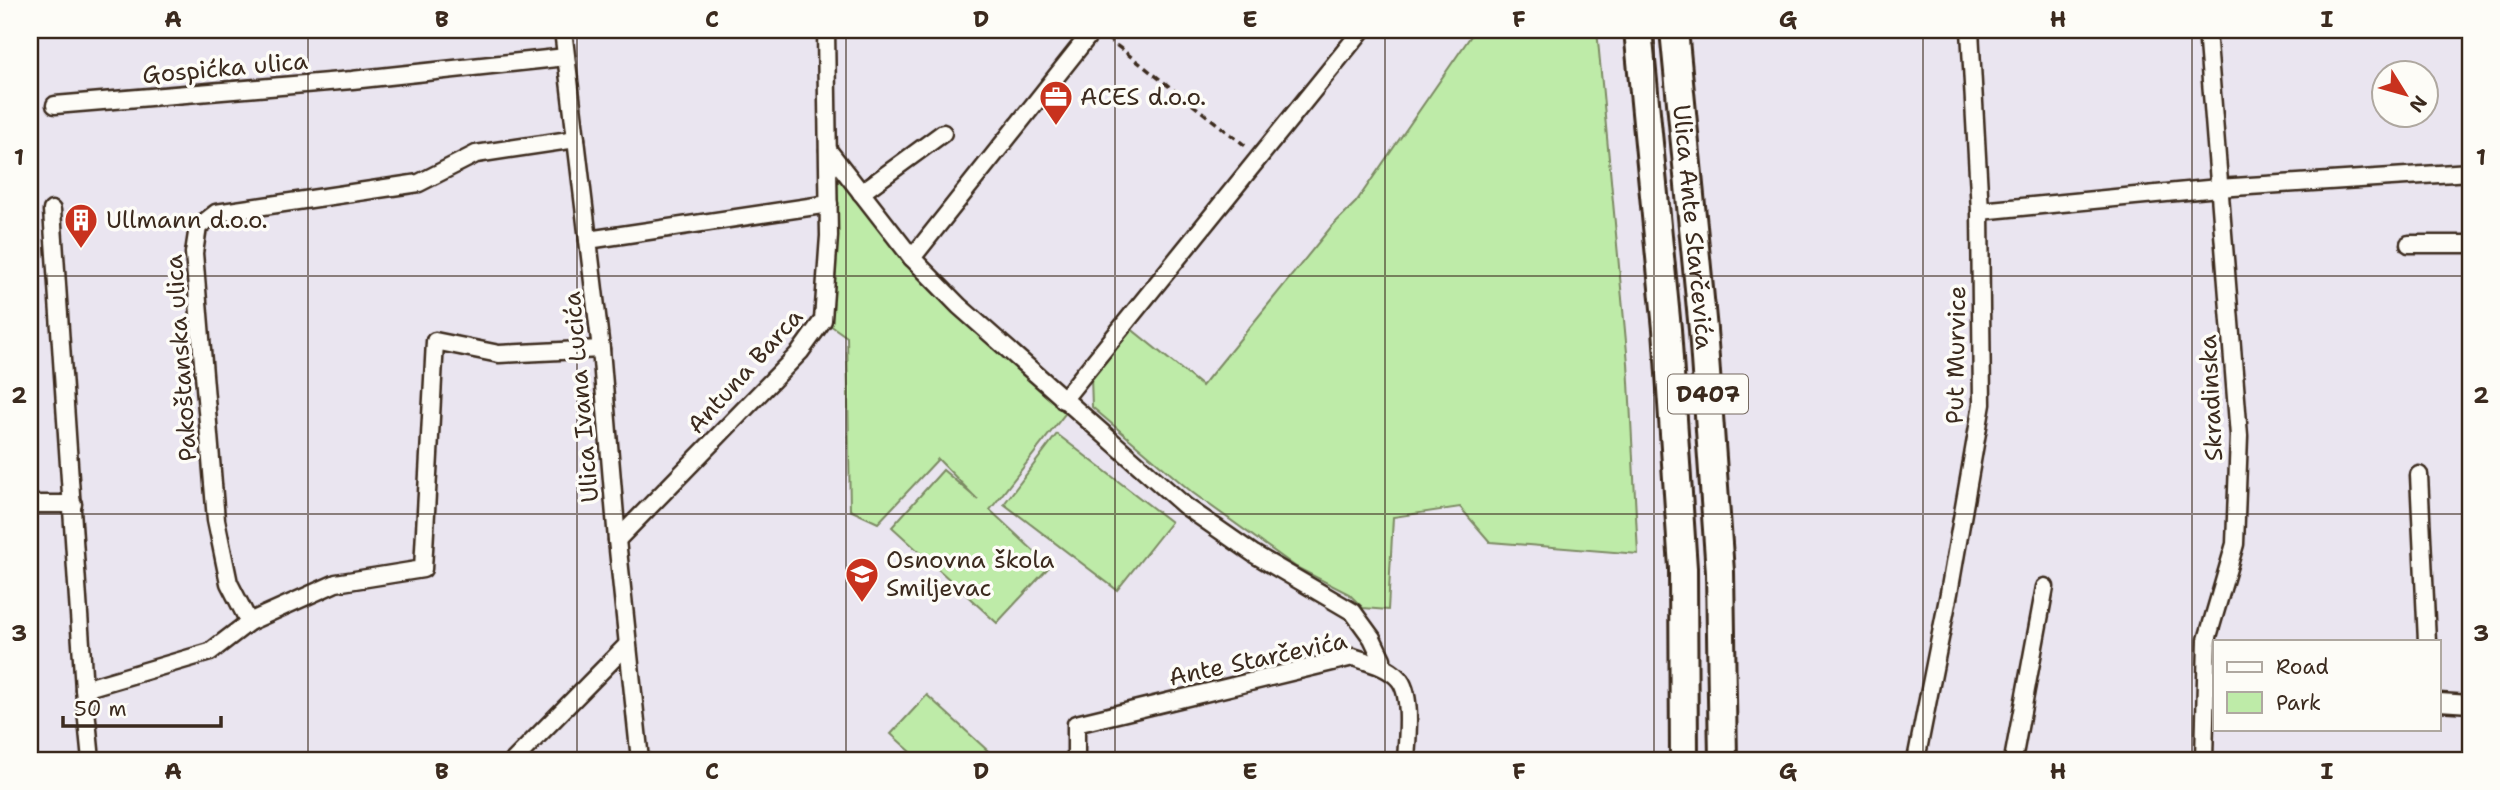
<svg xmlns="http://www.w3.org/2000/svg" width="2500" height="790" viewBox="0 0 2500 790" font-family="'Shantell Sans',sans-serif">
	<rect width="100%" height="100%" fill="#eae5f0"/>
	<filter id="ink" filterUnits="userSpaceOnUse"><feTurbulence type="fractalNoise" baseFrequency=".0143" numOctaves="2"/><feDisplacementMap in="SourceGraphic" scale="14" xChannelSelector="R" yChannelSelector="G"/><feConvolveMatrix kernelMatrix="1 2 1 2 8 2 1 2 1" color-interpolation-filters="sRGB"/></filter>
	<g filter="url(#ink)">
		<g fill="#beeba8" stroke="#7c8a63" stroke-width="2">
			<polygon points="1475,30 1597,30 1628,363 1638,554 1490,542 1460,507 1393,517 1388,610 1363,608 1349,594 1296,567 1193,493 1092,407 1091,376 1130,328 1202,386 1331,227 1356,202"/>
			<polygon points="828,150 912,258 1071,406 990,510 1050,566 997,623 892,527 943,470 978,500 938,459 878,523 850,510 847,337 823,320"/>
			<polygon points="1057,434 1171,522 1117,590 1004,504"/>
			<polygon points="927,695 998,760 920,760 891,734"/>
		</g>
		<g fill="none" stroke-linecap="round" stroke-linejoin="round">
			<defs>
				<g id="street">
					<polyline points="563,30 601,349 617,540 640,760"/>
					<polyline points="55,105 352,80 566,57"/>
					<polyline points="828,150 912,258 959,306 1185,506 1254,554 1353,612 1372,638 1382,659 1382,666"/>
					<polyline points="861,193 943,133"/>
					<polyline points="52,210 84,689 91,760"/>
					<polyline points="1980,211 2218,188 2470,172"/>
					<polyline points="588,240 829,204"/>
					<polyline points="2409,244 2470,244"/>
					<polyline points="912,258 1093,30"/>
					<polyline points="1063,400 1362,30"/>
					<polyline points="2419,475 2427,641"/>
					<polyline points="30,504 73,504"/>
					<polyline points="617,540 800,352 823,320 829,236 826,30"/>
					<polyline points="249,622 229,583 216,520 194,253 198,227 216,213 419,183 476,154 576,139"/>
					<polyline points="84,689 210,652 249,622 336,583 423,569 435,341 499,354 601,349"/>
					<polyline points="2439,702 2470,704"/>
					<polyline points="514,760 627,645"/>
					<path d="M1076,760V724L1353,657C1368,662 1387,666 1398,678C1413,693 1407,740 1406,760"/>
					<polyline points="1916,760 1949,593 1982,404 1980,211 1970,30"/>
					<polyline points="2013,760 2045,587"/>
					<polyline points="2204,760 2207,640 2235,544 2239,436 2207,30"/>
				</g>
				<g id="primary">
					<polyline points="1638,30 1667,329 1683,568 1684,760"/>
					<path id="s1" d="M1674,30L1703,330L1720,572L1723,760"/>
				</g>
			</defs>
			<use href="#street" stroke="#3b2a1e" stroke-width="21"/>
			<use href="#primary" stroke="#3b2a1e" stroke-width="32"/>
			<polyline stroke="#3b2a1e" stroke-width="3.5" stroke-dasharray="7 5" stroke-linecap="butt" points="1107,38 1247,147"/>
			<use href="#street" stroke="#fdfcf7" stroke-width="16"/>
			<use href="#primary" stroke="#fdfcf7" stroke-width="26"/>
		</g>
	</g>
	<path fill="none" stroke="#3b2a1e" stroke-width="2" stroke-opacity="0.55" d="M308,30V760M577,30V760M846,30V760M1115,30V760M1385,30V760M1654,30V760M1923,30V760M2192,30V760M30,276H2470M30,514H2470"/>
	<defs>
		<symbol id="office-pin" viewBox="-11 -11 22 30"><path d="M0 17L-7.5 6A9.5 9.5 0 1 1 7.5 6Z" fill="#c8321e" stroke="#fdfcf7"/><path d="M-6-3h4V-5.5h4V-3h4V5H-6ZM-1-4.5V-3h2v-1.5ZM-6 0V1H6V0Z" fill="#fff"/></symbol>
		<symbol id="building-pin" viewBox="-11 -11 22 30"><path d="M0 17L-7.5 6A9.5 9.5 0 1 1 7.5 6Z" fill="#c8321e" stroke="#fdfcf7"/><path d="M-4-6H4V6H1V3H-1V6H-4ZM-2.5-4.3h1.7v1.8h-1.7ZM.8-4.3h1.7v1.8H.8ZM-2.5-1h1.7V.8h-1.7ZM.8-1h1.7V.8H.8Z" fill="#fff"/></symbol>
		<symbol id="school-pin" viewBox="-11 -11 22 30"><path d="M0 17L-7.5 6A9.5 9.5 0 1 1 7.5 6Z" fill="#c8321e" stroke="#fdfcf7"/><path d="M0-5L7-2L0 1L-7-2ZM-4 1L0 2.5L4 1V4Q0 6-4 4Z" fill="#fff"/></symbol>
	</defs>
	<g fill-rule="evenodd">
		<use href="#office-pin" x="1037" y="78" width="38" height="52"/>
		<use href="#building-pin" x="62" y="201" width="38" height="52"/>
		<use href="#school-pin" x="843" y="555" width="38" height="52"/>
	</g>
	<g text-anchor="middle" stroke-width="7" stroke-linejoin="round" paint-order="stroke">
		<rect fill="#fdfcf7" stroke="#75695f" stroke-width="2" x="1668" y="374.5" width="80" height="39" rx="5"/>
		<g font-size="23" font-weight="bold" fill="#3b2a1e">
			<text x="1708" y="402">D407</text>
		</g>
		<g font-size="24" fill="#3b2a1e" stroke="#fdfcf7">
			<text transform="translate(225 68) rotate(-5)" y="8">Gospićka ulica</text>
			<text dy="8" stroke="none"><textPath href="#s1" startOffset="198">Ulica Ante Starčevića</textPath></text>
			<text transform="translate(1956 355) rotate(-89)" y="8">Put Murvice</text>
			<text transform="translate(181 358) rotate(-94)" y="8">Pakoštanska ulica</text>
			<text transform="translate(745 371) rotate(-48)" y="8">Antuna Barca</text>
			<text transform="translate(581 397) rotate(-95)" y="8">Ulica Ivana Lucića</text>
			<text transform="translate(2211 398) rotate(-93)" y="8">Skradinska</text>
			<text transform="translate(1258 659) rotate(-12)" y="8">Ante Starčevića</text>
		</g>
		<g font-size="24" fill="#3b2a1e" stroke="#fdfcf7" text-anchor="start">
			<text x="1080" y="105">ACES d.o.o.</text>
			<text x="106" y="228">Ullmann d.o.o.</text>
			<text x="886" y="568">Osnovna škola<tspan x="886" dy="28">Smiljevac</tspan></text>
		</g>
	</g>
	<rect width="2500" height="790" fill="none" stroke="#fdfcf7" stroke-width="77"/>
	<rect x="2213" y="640" width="228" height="91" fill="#fdfcf7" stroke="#afa8a0" stroke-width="2"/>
	<rect x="2227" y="662" width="35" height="10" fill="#fdfcf7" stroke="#afa8a0" stroke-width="2"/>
	<text x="2276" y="674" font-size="21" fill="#3b2a1e">Road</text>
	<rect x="2227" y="692" width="35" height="21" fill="#beeba8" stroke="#afa8a0" stroke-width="2"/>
	<text x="2276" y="710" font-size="21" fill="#3b2a1e">Park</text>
	<g transform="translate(2405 94) rotate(127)"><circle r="33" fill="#fdfcf7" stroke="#afa8a0" stroke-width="2"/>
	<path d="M0-5L12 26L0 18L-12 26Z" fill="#c8321e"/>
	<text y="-10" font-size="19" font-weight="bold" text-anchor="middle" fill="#3b2a1e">N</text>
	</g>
	<path d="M63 716v10h158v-10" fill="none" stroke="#3b2a1e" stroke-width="3.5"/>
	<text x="74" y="716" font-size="21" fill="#3b2a1e" stroke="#fdfcf7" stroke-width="5" paint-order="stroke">50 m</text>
	<rect x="38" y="38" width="2424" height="714" fill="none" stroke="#3b2a1e" stroke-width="2.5"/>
	<g font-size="23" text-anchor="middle" font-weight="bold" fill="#3b2a1e">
		<text x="173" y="27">A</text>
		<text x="442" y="27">B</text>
		<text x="712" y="27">C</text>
		<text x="981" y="27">D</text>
		<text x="1250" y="27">E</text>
		<text x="1519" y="27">F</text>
		<text x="1788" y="27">G</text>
		<text x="2058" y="27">H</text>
		<text x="2327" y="27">I</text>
		<text x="19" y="165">1</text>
		<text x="2481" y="165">1</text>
		<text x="19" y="403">2</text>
		<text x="2481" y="403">2</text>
		<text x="19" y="641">3</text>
		<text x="2481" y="641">3</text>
		<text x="173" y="779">A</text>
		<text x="442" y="779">B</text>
		<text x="712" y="779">C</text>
		<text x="981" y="779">D</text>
		<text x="1250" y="779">E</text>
		<text x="1519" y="779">F</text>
		<text x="1788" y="779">G</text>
		<text x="2058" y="779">H</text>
		<text x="2327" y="779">I</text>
	</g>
</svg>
